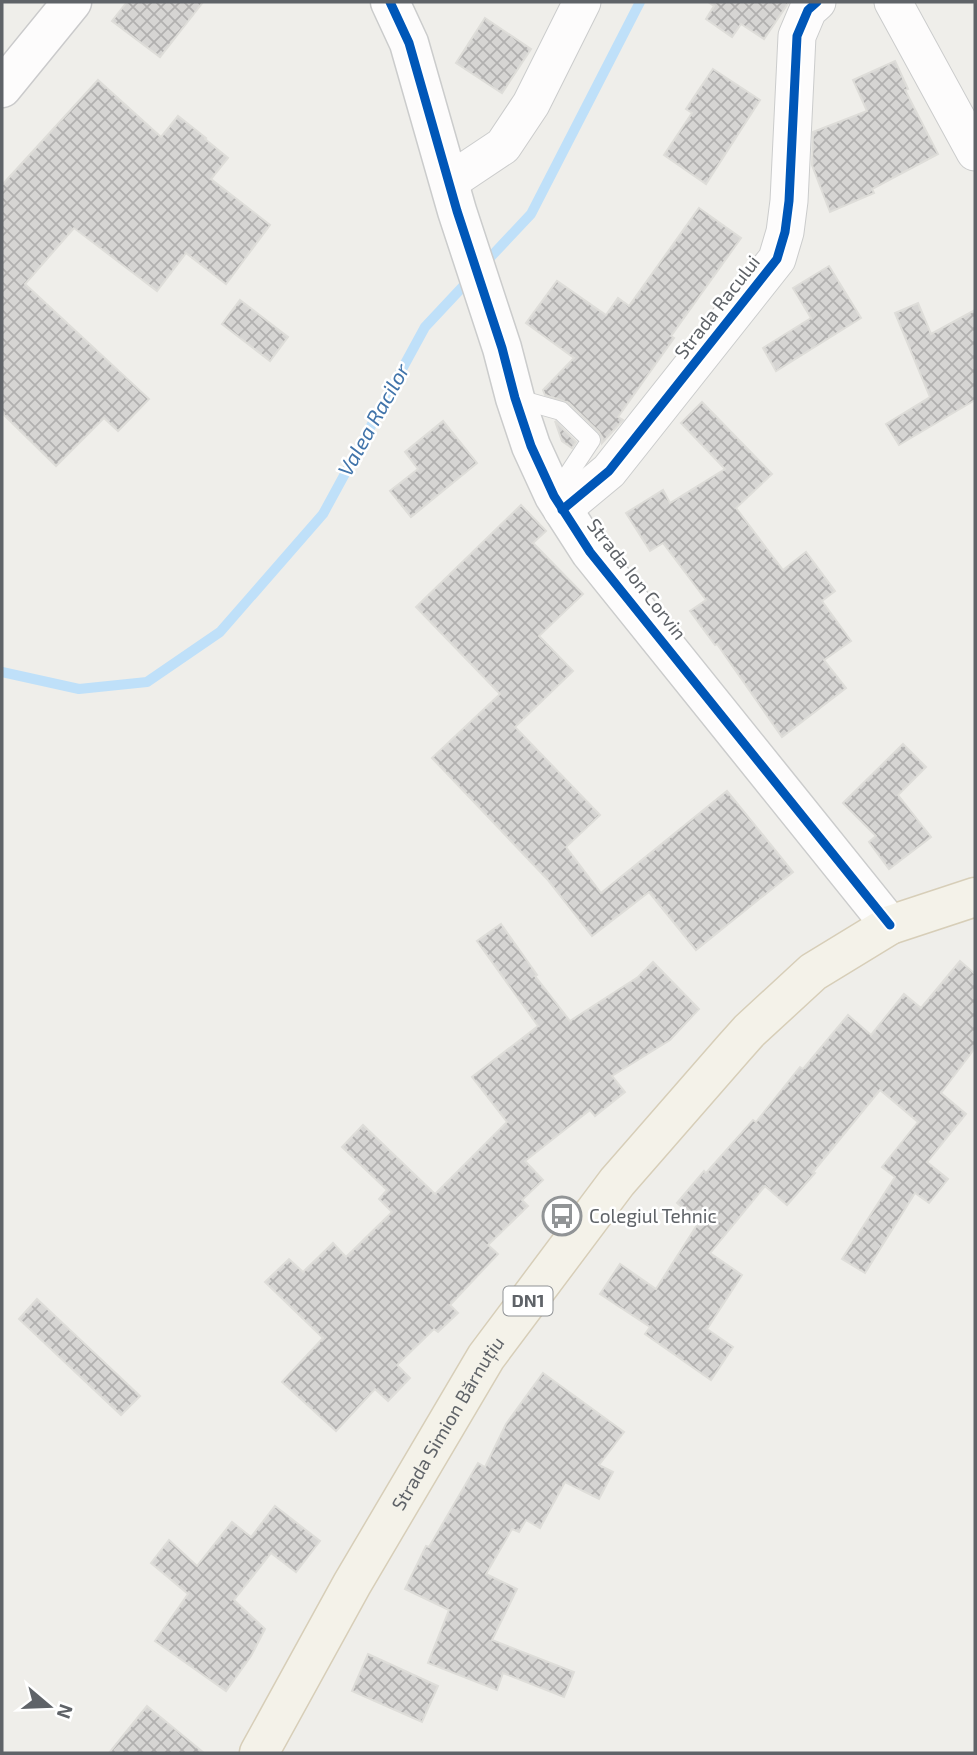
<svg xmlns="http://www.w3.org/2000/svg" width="977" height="1755" viewBox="0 0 977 1755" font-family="'Exo 2',sans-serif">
	<defs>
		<pattern id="building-cross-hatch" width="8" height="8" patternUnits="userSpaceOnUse" patternTransform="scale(1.75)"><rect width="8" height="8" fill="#d6d5d3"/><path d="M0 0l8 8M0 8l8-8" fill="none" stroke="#b1b0af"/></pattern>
	</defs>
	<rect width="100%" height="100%" fill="#efeeea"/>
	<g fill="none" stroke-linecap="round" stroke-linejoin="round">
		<g stroke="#bfe0f9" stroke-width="10">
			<polyline points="484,264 531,214 640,2"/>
			<polyline points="2,672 79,689 147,682 220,632 323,514 425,327 469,280"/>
		</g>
	</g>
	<g fill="url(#building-cross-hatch)" stroke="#deddd9" stroke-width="2">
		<polygon points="127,2 203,2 160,57 112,21"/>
		<polygon points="708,2 789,2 764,39 741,24 732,37 706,19 714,6"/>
		<polygon points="485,18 531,49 502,93 456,63"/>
		<polygon points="895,61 908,89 905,90 938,154 872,189 874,193 830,212 812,165 813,132 867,111 853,80"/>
		<polygon points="713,69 760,100 706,184 664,155 692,113 686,109"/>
		<polygon points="98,80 161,137 178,116 206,138 205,139 228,158 211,179 270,225 226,284 186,253 157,291 74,228 25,284 149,399 118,431 104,418 56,466 2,413 2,185"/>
		<polygon points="699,208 741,238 671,336 674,338 618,417 623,420 602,443 602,437 599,432 569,403 545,395 543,390 574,358 526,323 557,281 606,315 618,298 629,306"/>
		<polygon points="829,266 861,318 776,371 763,348 811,318 793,288"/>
		<polygon points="240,300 288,337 270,361 222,324"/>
		<polygon points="918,303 931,334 975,310 975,400 899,445 886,424 930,397 895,313"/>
		<polygon points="702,402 772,474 736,508 783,570 806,552 835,591 822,601 851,641 824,660 846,688 782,737 717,644 715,645 690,611 706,600 663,543 650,551 626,513 663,490 670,503 725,469 681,423"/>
		<polygon points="443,421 477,463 411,517 390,491 418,469 405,452"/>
		<polygon points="555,421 576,442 572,448 562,441"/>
		<polygon points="521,505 546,531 533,543 583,594 539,636 573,671 515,727 600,815 566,847 601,893 727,791 793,872 696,950 649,892 592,936 547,879 432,758 500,694 416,607"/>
		<polygon points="903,744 926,767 898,795 931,837 889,869 869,842 876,836 843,803"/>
		<polygon points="501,924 537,975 535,976 570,1021 638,977 653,962 699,1009 670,1040 612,1076 625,1092 595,1116 590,1110 525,1161 543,1180 522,1200 528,1206 488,1245 498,1254 450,1305 458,1313 438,1332 434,1329 397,1365 410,1378 388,1401 375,1389 336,1431 282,1382 323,1338 265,1282 289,1259 303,1272 333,1243 346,1257 392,1212 379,1199 387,1190 342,1147 363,1125 435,1194 507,1122 472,1077 538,1026 477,941"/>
		<polygon points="960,961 975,974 975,1048 941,1093 966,1114 927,1162 948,1179 929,1203 915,1193 865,1273 842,1259 895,1177 882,1167 918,1122 880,1090 813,1172 815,1173 787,1205 765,1186 710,1253 742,1275 707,1329 733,1347 711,1380 645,1334 650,1327 600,1294 620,1264 656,1289 699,1222 677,1203 704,1171 706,1173 753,1120 756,1122 800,1067 803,1069 848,1015 871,1035 904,994 921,1008"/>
		<polygon points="37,1299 140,1396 121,1415 19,1319"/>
		<polygon points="543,1373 624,1432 599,1465 613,1472 599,1499 565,1482 540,1528 526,1520 519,1532 512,1529 486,1574 517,1589 492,1640 574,1672 564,1697 503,1673 497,1690 428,1663 449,1610 405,1589 426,1546 429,1547 478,1463 485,1467 506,1424"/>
		<polygon points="275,1506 320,1541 296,1572 271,1553 234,1600 265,1629 251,1656 226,1691 155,1641 188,1594 151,1563 169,1540 197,1566 232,1522 251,1537"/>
		<polygon points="368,1654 438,1686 422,1722 352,1691"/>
		<polygon points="147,1706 204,1753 109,1753"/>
	</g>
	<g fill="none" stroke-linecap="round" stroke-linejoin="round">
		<defs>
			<polyline id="service" points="515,398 561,411 591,440 554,496"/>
			<g id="minor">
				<polyline points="893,2 975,152"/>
				<polyline points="449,182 503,146 531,104 582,2"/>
				<polyline points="562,510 609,471 777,259 785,232 789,201 797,36 808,10 817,2"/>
			</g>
			<polyline id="tertiary" points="390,2 409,43 457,211 502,348 515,398 531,446 554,496 590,552 890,925"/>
			<polyline id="secondary" points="2,88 72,2"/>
			<g id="primary">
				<path id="s1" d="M259,1753L352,1584L486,1357L617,1182L733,1049L749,1031L813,972L890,925L975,897"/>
			</g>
		</defs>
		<use href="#service" stroke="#cbcccc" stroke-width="20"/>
		<use href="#minor" stroke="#cbcccc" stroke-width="39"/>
		<use href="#tertiary" stroke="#cbcccc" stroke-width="41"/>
		<use href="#secondary" stroke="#cacacb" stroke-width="41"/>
		<use href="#primary" stroke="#d7ceb8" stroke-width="41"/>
		<use href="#service" stroke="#fdfcfc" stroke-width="18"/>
		<use href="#minor" stroke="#fdfcfc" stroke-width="37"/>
		<use href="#tertiary" stroke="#fdfcfc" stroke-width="38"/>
		<use href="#secondary" stroke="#fdfcfc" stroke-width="38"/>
		<use href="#primary" stroke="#f4f2e9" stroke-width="38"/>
		<defs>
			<g id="cycleway">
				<polyline points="390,2 409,43 457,211 502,348 515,398 531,446 554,496 590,552 890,925"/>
				<polyline points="562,510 609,471 777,259 785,232 789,201 797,36 808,10 817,2"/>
			</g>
		</defs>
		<use href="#cycleway" stroke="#fff" stroke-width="13"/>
		<use href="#cycleway" stroke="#0057b8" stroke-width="9"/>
	</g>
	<defs>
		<symbol id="bus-ring" viewBox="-11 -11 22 22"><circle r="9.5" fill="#fff" stroke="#919496" stroke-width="1.5"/><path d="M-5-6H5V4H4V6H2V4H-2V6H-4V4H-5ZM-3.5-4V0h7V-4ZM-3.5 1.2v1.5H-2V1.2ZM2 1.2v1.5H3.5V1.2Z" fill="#919496"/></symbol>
	</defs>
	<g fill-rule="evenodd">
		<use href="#bus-ring" x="540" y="1194" width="44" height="44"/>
	</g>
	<g text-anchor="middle" stroke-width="5" stroke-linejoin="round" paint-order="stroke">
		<rect fill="#fff" stroke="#8f9295" stroke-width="2" x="503.5" y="1286.5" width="49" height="29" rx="5"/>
		<g font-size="18" font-weight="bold" fill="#5f6368">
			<text x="528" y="1307">DN1</text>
		</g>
		<g font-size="19" fill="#5f6368" stroke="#fff">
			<text transform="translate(717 307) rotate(-52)" y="7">Strada Racului</text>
			<text transform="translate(637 579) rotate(52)" y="7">Strada Ion Corvin</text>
			<text dy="7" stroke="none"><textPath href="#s1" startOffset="380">Strada Simion Bărnuțiu</textPath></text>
		</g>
		<g font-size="19" fill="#5f6368" stroke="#fff" text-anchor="start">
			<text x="589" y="1223">Colegiul Tehnic</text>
		</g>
		<g font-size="21" font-style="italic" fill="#4174aa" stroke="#fff">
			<text transform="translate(374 420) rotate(-61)" y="7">Valea Racilor</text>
		</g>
	</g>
	<rect width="977" height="1755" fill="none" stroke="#5f6368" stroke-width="7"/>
	<g transform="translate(49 1706) rotate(109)" stroke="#ffffff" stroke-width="5" paint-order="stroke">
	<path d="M0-5L12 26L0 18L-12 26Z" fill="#5f6368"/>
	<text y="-10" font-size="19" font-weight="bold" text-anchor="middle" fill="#5f6368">N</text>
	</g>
</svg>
